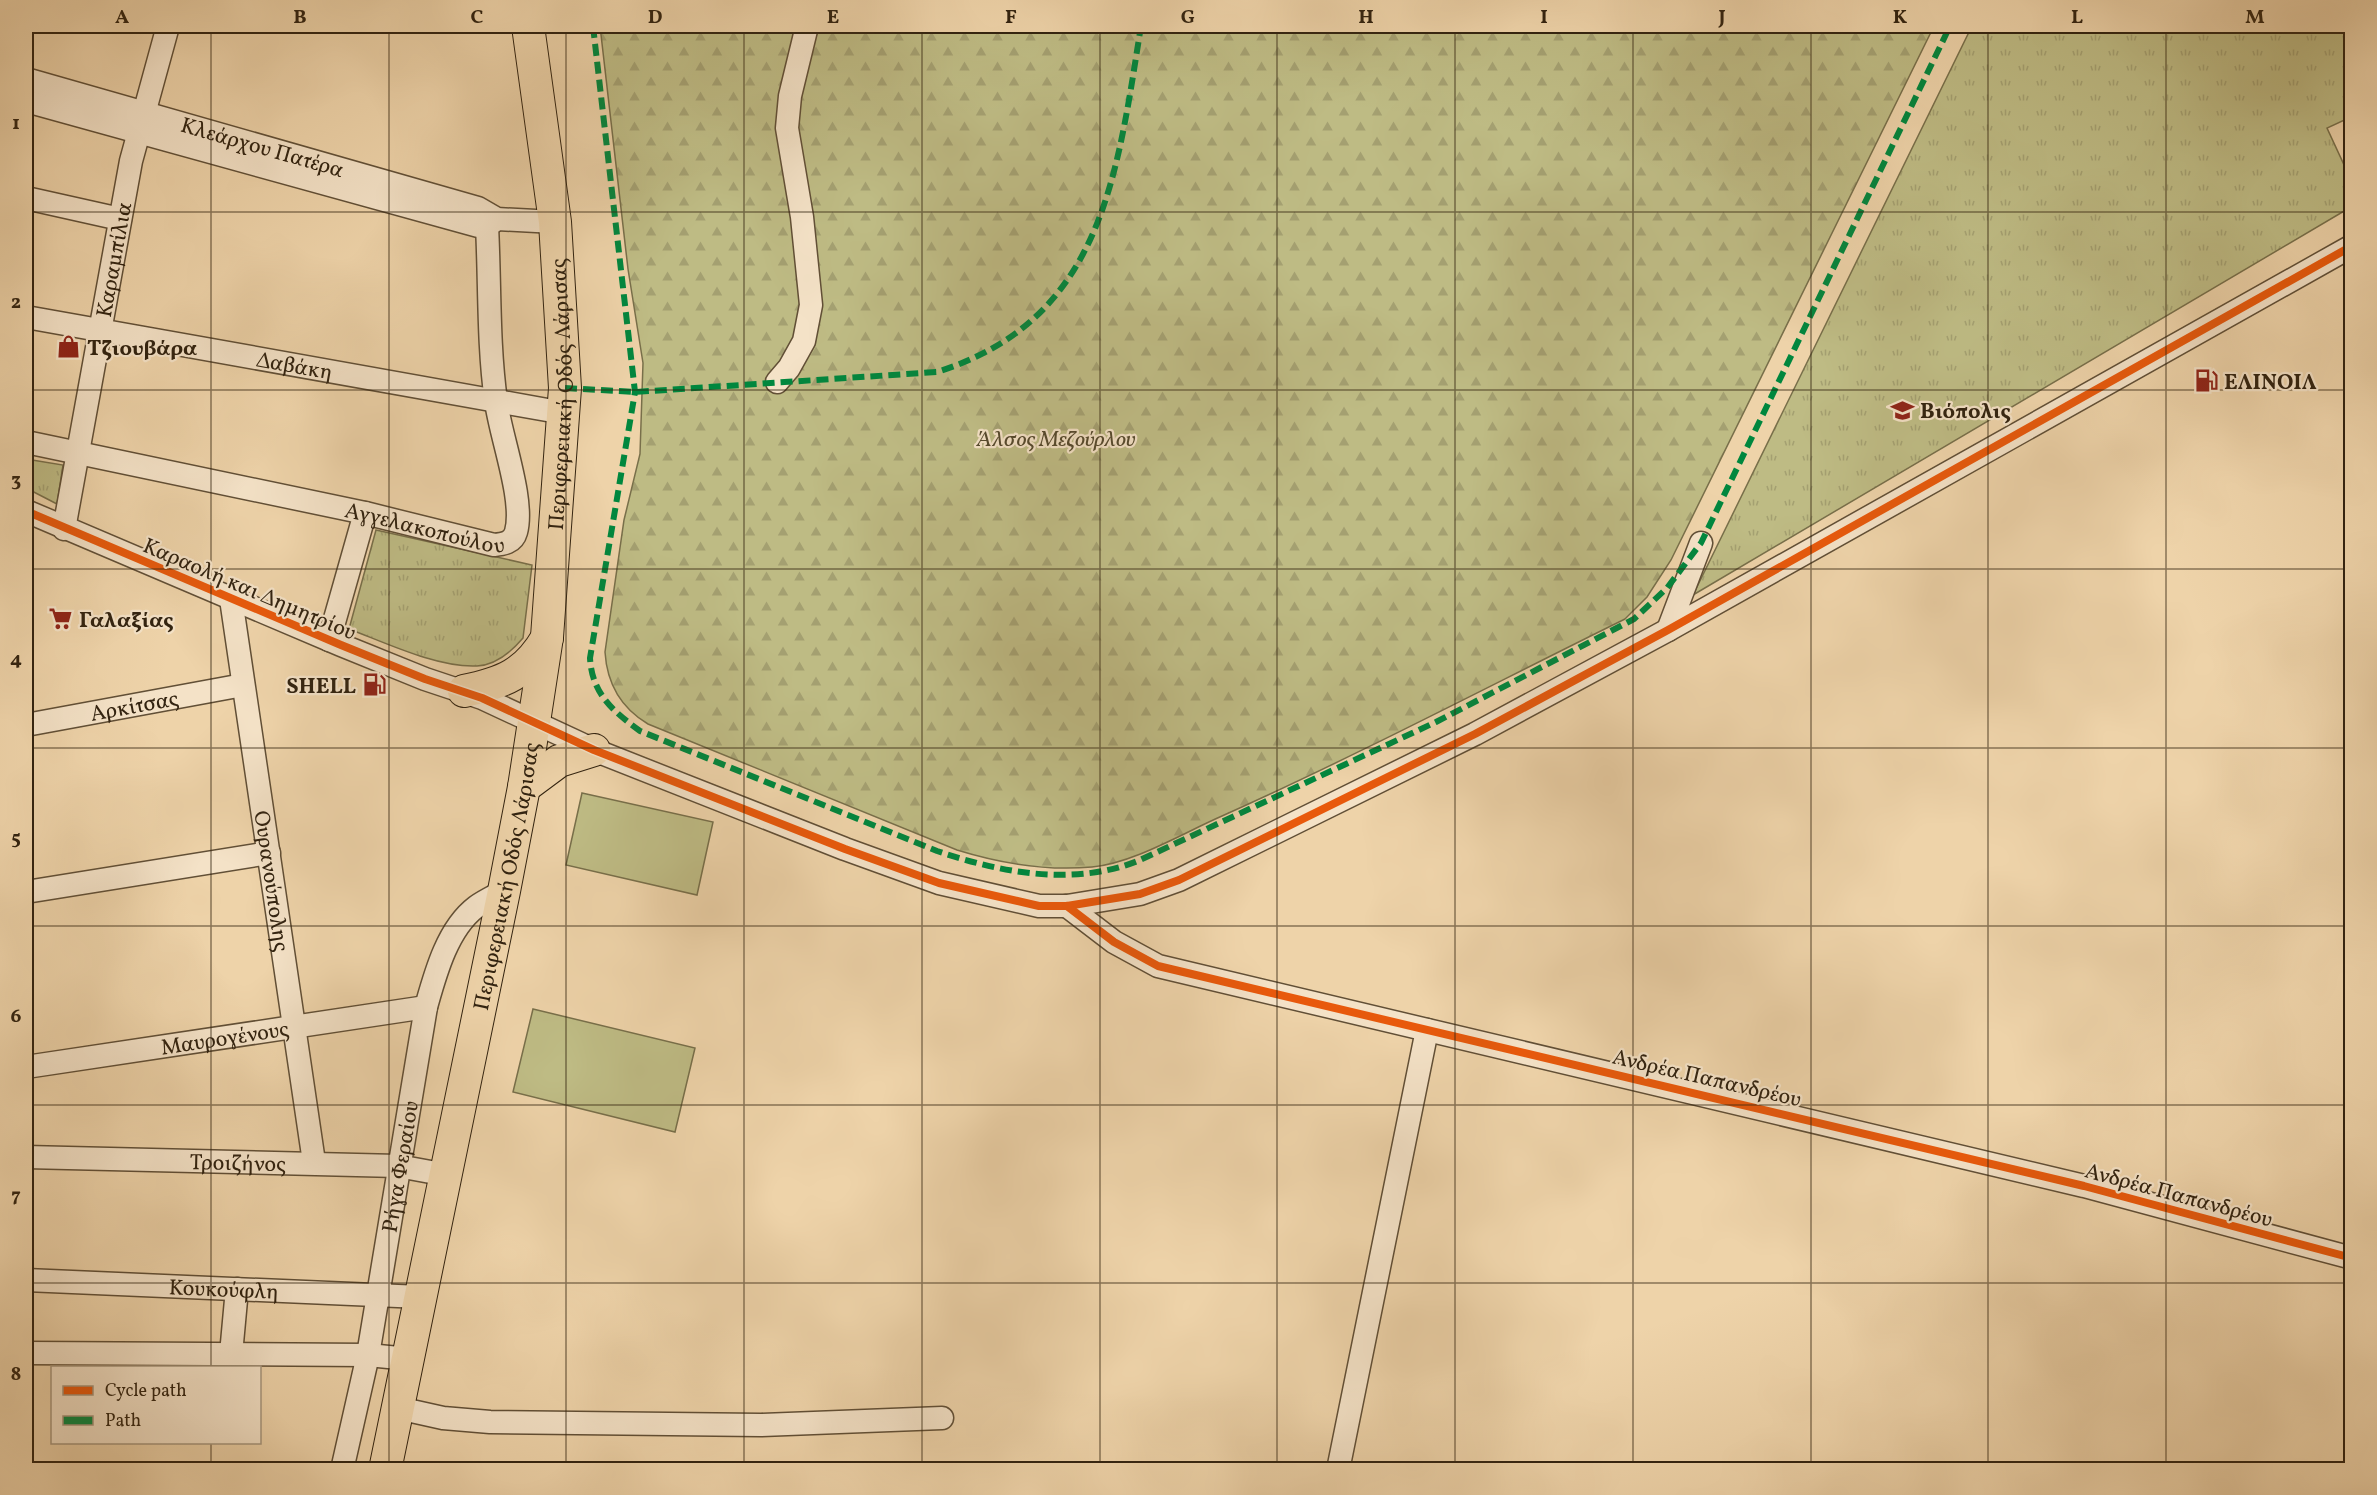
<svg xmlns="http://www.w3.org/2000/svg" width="2377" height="1495" viewBox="0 0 2377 1495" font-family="Vollkorn,serif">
	<defs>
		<pattern id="grass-tufts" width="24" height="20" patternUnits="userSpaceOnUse" patternTransform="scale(1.5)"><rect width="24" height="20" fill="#bebb84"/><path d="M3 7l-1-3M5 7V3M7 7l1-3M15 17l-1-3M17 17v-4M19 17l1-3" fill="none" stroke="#a4a071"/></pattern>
		<pattern id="forest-firs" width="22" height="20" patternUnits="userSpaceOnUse" patternTransform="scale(1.5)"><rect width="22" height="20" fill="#bebb84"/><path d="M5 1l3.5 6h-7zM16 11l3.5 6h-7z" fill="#a4a071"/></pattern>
	</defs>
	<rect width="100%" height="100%" fill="#eed3a9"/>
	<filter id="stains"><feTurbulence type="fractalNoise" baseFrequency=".00333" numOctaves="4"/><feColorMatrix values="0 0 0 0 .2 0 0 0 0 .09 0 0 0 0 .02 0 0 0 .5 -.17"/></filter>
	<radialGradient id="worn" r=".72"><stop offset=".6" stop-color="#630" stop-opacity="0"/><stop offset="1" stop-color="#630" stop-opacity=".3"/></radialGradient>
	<g fill="url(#grass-tufts)" stroke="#786f4a" stroke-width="1.5">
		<polygon points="1972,26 2351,26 2351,117 2327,128 2351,180 2351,207 1693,595"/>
		<polygon points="26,459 63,465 57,504 26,488"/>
		<path d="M376,530L532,565L523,638C512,651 496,665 477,666C438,668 386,643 349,629Z"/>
	</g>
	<path fill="url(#forest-firs)" stroke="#786f4a" stroke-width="1.5" d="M600,26H1934L1671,560L1647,597L1625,619C1491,685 1358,755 1222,816C1183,833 1134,863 1092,867C1048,871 999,863 957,850L648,724C621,708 607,684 605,652L624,520L640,454L643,363L628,269Z"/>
	<g fill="#bebb84" stroke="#786f4a" stroke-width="1.5">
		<polygon points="582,793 713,822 697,895 566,865"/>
		<polygon points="533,1009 695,1048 675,1132 513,1092"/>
	</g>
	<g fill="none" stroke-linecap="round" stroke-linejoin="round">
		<defs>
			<g id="minor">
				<path id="s1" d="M26,79L478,208L497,219L555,222"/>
				<polyline points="26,101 478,226 487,226 497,219"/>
				<polyline points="26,198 120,219"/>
				<path id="s2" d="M26,317L564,413"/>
				<polyline points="777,382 789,368 804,341 811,305 802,217 787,128 790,96 807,26"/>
				<path id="s3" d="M26,442L365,513L494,545C503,544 513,543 516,532C525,500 500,435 496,401C488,344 490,284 487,226"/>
				<polyline points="26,511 341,645 425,679 482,698 594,750 845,849 939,883 1039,906 1067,906 1140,894 1179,880 1475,734 1668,630 2352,246"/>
				<path id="s4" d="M64,529L131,161L168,26"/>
				<path id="s5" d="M231,599L314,1162"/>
				<polyline points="1668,630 1701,543"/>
				<polyline points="329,640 365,513"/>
				<path id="s6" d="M26,725L243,685"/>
				<polyline points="26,892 269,853"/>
				<polyline points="1067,906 1114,942 1158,966 2084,1186 2352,1258"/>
				<path id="s7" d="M26,1067L426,1007"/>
				<path id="s8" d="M26,1157L398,1166L447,1175"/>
				<path id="s9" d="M26,1280L421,1297"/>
				<polyline points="26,1353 368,1355 409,1359"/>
				<polyline points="231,1354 237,1289"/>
				<polyline points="398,1408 443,1418 490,1422 761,1425 942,1418"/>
				<path id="s10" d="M342,1470L368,1355L426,1007C435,975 447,929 476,907C484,901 495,896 504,891"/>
				<polyline points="1338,1470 1427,1030"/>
			</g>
			<g id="highway">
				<path d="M464,691C503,683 526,674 547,638"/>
				<polyline points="524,787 559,761 594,750"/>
				<path id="s11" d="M385,1470L504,891L524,787L547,637L565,388L555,222L528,26"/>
			</g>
		</defs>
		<use href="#minor" stroke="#614f36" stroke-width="25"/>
		<use href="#highway" stroke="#322310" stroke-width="34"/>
		<use href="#minor" stroke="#f4e2c7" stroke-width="22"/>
		<use href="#highway" stroke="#eed3a9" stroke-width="32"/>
		<g stroke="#00873e" stroke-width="6" stroke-dasharray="12 6" stroke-linecap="butt">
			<path d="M593,26L635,392L590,658C592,694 613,711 640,731L937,851C1002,873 1075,887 1140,860L1436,722L1634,619L1667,588L1701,543L1950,26"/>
			<path d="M565,388L635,392L937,372C1103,320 1117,174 1141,26"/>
		</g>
		<defs>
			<g id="cycleway">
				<polyline points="26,511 341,645 425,679 482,698 594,750 845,849 939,883 1039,906 1067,906 1140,894 1179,880 1475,734 1668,630 2352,246"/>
				<polyline points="1067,906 1114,942 1158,966 2084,1186 2352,1258"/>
			</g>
		</defs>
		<use href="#cycleway" stroke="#f4e2c7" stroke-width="11"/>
		<use href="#cycleway" stroke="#e8590c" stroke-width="8"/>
	</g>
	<path fill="none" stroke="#322310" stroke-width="1.5" stroke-opacity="0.55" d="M211,26V1368M389,26V1470M566,26V1470M744,26V1470M922,26V1470M1100,26V1470M1277,26V1470M1455,26V1470M1633,26V1470M1811,26V1470M1988,26V1470M2166,26V1470M26,212H2352M26,390H2352M26,569H2352M26,748H2352M26,926H2352M26,1105H2352M26,1283H2352M211,1442V1470"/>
	<defs>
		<symbol id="shop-bare" viewBox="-9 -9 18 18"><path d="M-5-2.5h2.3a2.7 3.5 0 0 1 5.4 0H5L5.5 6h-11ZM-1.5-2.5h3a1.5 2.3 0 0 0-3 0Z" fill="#8f2418" stroke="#f4e2c7" stroke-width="2.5" paint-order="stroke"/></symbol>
		<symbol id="fuel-bare" viewBox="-9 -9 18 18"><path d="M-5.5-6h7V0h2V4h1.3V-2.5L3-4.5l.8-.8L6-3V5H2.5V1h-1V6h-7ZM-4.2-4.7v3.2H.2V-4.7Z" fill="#8f2418" stroke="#f4e2c7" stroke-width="2.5" paint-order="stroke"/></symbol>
		<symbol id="university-bare" viewBox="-9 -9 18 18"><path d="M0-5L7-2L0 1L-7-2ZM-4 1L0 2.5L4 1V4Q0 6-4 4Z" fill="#8f2418" stroke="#f4e2c7" stroke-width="2.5" paint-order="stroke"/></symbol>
		<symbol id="supermarket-bare" viewBox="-9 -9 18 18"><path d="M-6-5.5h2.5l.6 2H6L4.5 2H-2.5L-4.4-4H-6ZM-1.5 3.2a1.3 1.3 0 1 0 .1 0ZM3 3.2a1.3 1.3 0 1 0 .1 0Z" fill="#8f2418" stroke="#f4e2c7" stroke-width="2.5" paint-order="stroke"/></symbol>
	</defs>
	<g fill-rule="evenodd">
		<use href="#shop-bare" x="52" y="330" width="33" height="33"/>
		<use href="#fuel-bare" x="2190" y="364" width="33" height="33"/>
		<use href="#university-bare" x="1886" y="394" width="33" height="33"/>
		<use href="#supermarket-bare" x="44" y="602" width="33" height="33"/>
		<use href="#fuel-bare" x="358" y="668" width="33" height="33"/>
	</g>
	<g text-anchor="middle" stroke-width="4.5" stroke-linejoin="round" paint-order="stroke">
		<g font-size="22" fill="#322310" stroke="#f4e2c7">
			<text dy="8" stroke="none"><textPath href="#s1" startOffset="246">Κλεάρχου Πατέρα</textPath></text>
			<text dy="8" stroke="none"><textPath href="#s4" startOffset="274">Καραμπίλια</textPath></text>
			<text dy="8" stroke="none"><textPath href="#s2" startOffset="273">Δαβάκη</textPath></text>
			<text dy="8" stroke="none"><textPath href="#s11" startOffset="1092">Περιφερειακή Οδός Λάρισας</textPath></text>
			<text dy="8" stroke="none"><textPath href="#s3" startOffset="408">Αγγελακοπούλου</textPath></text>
			<text transform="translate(250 588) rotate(23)" y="8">Καραολή και Δημητρίου</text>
			<text dy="8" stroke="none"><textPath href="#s6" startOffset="110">Αρκίτσας</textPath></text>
			<text dy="8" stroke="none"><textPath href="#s11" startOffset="606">Περιφερειακή Οδός Λάρισας</textPath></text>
			<text dy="8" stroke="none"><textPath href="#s5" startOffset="285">Ουρανούπολης</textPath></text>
			<text dy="8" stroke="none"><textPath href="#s7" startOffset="201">Μαυρογένους</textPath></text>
			<text transform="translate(1707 1077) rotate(13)" y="8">Ανδρέα Παπανδρέου</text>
			<text dy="8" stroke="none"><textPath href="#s8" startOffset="212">Τρoιζήνος</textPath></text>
			<text dy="8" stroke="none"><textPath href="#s10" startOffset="309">Ρήγα Φεραίου</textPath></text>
			<text transform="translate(2179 1194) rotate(15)" y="8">Ανδρέα Παπανδρέου</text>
			<text dy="8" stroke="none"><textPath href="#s9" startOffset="198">Κουκούφλη</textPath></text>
		</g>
		<g font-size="22" font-weight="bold" fill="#322310" stroke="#f4e2c7" text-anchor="start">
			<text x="87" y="355">Τζιουβάρα</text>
			<text x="2224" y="389">ΕΛΙΝΟΙΛ</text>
			<text x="1920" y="418">Βιόπολις</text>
			<text x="79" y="627">Γαλαξίας</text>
			<text x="356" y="693" text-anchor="end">SHELL</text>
		</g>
		<g font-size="22" font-style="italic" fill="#55492d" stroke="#f4e2c7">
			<text x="1056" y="446">Άλσος Μεζούρλου</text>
		</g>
	</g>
	<rect width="2377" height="1495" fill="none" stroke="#eed3a9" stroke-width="66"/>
	<rect x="51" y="1366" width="210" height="78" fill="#f4e2c7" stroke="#a6967e" stroke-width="1.5"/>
	<rect x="63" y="1386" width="30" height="9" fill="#e8590c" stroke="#a6967e" stroke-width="1.5"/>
	<text x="105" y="1396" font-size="18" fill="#322310">Cycle path</text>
	<rect x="63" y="1416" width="30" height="9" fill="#00873e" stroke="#a6967e" stroke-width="1.5"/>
	<text x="105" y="1426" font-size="18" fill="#322310">Path</text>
	<rect x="33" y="33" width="2311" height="1429" fill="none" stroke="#322310" stroke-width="2"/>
	<g font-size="20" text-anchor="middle" font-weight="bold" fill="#322310">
		<text x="122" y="23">A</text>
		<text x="300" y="23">B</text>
		<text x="477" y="23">C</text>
		<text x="655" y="23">D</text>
		<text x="833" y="23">E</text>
		<text x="1011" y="23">F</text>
		<text x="1188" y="23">G</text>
		<text x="1366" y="23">H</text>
		<text x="1544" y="23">I</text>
		<text x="1722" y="23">J</text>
		<text x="1900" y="23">K</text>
		<text x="2077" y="23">L</text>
		<text x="2255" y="23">M</text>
		<text x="16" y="129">1</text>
		<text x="16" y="308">2</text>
		<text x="16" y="486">3</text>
		<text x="16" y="665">4</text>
		<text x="16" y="844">5</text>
		<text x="16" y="1022">6</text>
		<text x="16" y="1201">7</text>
		<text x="16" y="1380">8</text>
	</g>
	<rect width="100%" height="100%" filter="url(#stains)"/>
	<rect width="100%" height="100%" fill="url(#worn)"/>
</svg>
